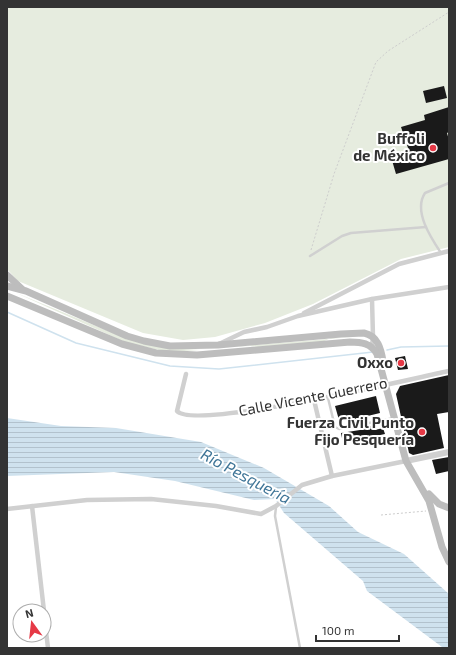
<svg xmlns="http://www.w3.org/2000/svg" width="456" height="655" viewBox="0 0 456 655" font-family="'Exo 2',sans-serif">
	<defs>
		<pattern id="water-rules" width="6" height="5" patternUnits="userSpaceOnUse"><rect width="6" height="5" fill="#cfe2ee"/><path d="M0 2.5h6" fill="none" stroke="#b2c2cd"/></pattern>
	</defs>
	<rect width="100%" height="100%" fill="#fff"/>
	<g fill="#e6ecdf">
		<polygon points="7,7 449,7 449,247 401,259 313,304 265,323 215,337 183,340 143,333 18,281 7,269"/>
		<polygon points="14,292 125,338 165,348 200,350 167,352 125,342"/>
		<polygon points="353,337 331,338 322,342 259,347 250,346 229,347"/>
	</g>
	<polygon fill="url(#water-rules)" points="7,418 61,426 116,428 201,442 264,468 329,506 358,532 404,554 449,594 449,648 442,647 367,591 363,581 284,513 275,499 254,500 175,481 114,472 7,476"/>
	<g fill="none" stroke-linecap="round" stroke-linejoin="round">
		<g stroke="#cfe2ee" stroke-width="1.5">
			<polyline points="7,312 76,343 170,366 219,369 373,352"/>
			<polyline points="387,350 401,347 449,346"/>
		</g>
	</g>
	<g fill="#1a1a1a">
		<polygon points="444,86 447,98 426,103 423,91"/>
		<polygon points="449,107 449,132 447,133 449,140 449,159 396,174 391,157 409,151 401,127 425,120 424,115"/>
		<polygon points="405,356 408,369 398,370 395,358"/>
		<polygon points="449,375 449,412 437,414 444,448 413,455 409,453 396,394 400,386"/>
		<polygon points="376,396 380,413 347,421 347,418 339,420 335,406"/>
		<polygon points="374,425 375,430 383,428 385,434 343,443 341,433 360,430"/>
		<polygon points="449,457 449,471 436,474 432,460"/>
	</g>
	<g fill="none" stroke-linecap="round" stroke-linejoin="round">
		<g stroke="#cdcdcd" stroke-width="1" stroke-dasharray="2 2" stroke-linecap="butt">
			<polyline points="311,250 334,174 376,62 388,51 449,12"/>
			<polyline points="381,515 426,511"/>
		</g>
		<g stroke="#d0d0d0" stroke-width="2.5">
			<path d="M441,253C431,238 413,211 425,193L449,183"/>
			<polyline points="310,256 342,236 351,233 426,227"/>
			<polyline points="328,398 335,427 339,429 394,418"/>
			<polyline points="276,507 275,516 300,648"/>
		</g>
		<g stroke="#d0d0d0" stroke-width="4.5">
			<polyline points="304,313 399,264 449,251"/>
			<polyline points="219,344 244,332 267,327 298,316 372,299 449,287"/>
			<polyline points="372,346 373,337 372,299"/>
			<path d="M186,374L177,411C194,431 414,378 449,371"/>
			<polyline points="314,400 332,476"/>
			<polyline points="32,506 44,611"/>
			<polyline points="7,509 87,500 151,499 216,506 261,514 276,506 302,485 332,476 406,461"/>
			<polyline points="44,615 48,648"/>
		</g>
		<polyline stroke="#d0d0d0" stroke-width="6" points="406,461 449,452"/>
		<g stroke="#bdbdbd" stroke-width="7">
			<polyline points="7,275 22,289"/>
			<path d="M7,286L26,291L127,336L144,341L170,346L218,345L341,334L364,333C378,336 381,349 383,361"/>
			<path d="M7,296L122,344L156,353L197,355L350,342C361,342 371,343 377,354L406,461L429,501L442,547L449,562"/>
			<polyline points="429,494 439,504 449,508"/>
		</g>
	</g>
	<g fill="#e63946" stroke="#fff" stroke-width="1.5">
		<circle cx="433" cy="148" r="4"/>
		<circle cx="401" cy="363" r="4"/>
		<circle cx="422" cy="432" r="4"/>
	</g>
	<g text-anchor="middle" stroke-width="4" stroke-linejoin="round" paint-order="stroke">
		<g font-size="15" font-weight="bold" fill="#333" stroke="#fff" text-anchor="end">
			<text x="425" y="144">Buffoli<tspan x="425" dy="17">de México</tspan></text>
			<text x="393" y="368">Oxxo</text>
			<text x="414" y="428">Fuerza Civil Punto<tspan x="414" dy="17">Fijo Pesquería</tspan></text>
		</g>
		<g font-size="15" fill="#333" stroke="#fff">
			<text transform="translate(313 397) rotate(-11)" y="5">Calle Vicente Guerrero</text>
		</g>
		<g font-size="16" font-style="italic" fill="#3f7597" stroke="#fff">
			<text transform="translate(246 476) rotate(28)" y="6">Río Pesquería</text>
		</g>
	</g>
	<rect width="456" height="655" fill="none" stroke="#333333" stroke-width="16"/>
	<g transform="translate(32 623) rotate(345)"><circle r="19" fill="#ffffff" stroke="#adadad"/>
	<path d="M0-3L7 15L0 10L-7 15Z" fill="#e63946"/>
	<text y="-6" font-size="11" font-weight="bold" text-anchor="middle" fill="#333333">N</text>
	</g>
	<path d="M316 635v6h83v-6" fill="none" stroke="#333333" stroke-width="2"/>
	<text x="322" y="635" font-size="12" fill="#333333" stroke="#ffffff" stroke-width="3" paint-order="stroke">100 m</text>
</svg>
